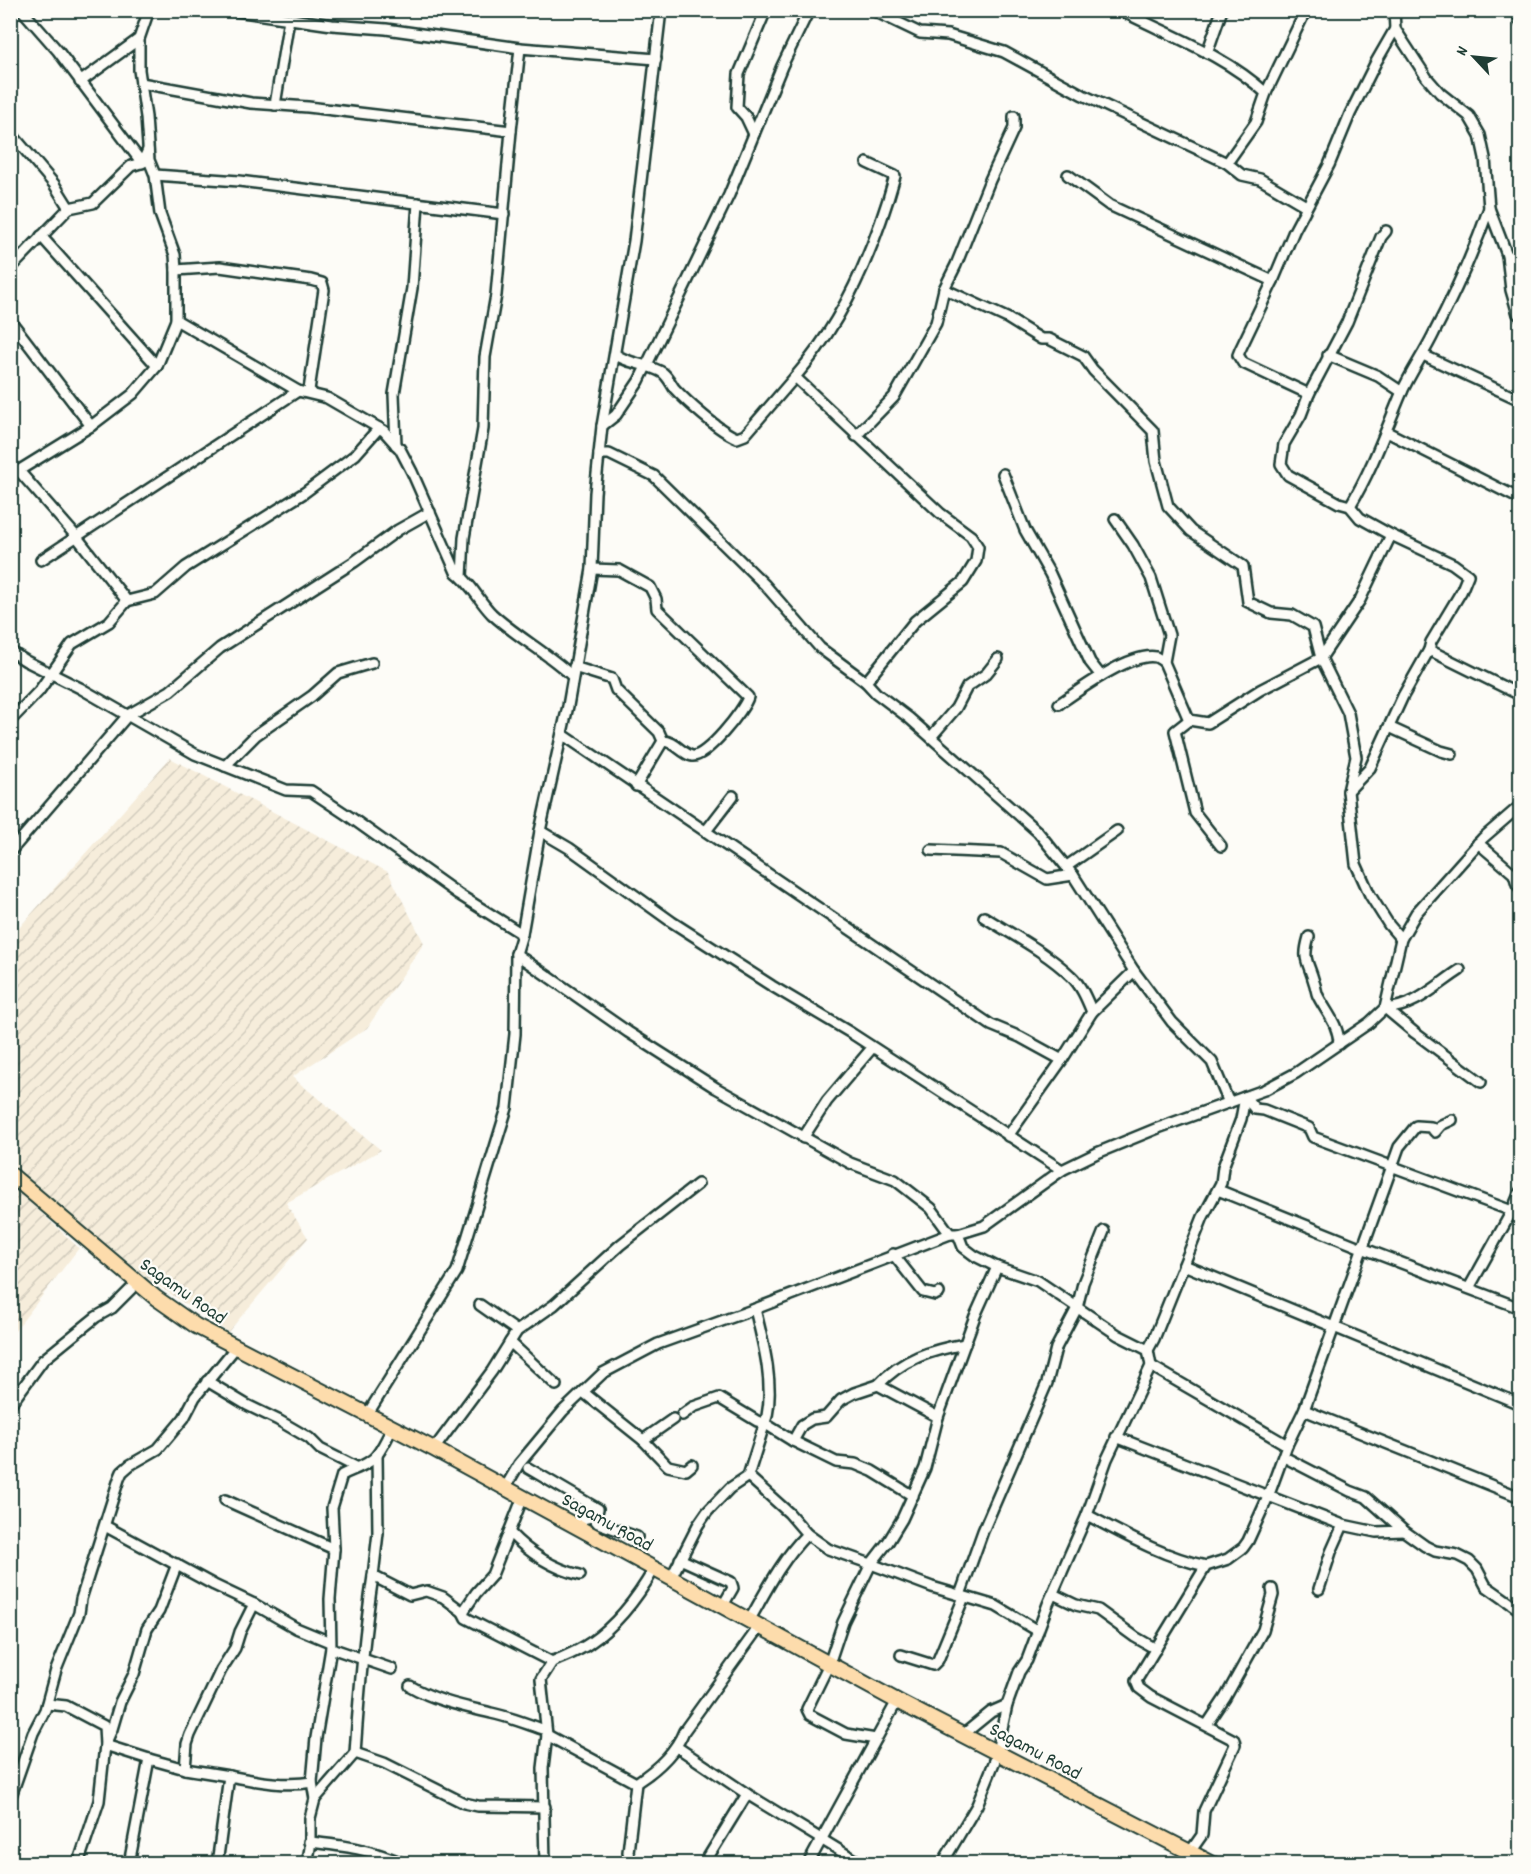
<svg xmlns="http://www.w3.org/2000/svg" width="1531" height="1874" viewBox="0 0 1531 1874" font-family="Dekko,sans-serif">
	<defs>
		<pattern id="industrial-furrows" width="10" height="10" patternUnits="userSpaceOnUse" patternTransform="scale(1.5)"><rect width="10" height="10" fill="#f6eddb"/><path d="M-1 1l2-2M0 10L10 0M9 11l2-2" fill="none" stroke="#d2ccbd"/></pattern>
	</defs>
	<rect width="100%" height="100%" fill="#fdfcf7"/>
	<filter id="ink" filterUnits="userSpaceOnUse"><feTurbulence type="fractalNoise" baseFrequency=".0167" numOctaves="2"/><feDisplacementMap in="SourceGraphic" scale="12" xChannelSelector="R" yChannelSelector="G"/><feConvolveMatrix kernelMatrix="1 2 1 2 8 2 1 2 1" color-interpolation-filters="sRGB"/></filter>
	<g filter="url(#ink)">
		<g fill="url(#industrial-furrows)">
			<polygon points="170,758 388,872 424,943 367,1028 292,1077 381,1150 286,1203 308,1238 228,1332 148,1279 11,1165 11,937"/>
			<polygon points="11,1185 79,1248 11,1336 10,1336"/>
		</g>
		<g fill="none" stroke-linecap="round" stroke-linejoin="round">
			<defs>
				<g id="minor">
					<polyline points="22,10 58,51 142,163 148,150"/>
					<polyline points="229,10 332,25 386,29 520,48"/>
					<path d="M872,10L920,33L948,35L1004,52L1083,95L1227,163L1256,122L1266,93C1225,55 1169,35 1120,10"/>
					<polyline points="1394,10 1395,29 1427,78 1440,93 1469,116 1480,135 1485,158 1489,208 1507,255 1511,290 1518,314"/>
					<polyline points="1520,13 1520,21"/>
					<polyline points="1207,53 1222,10"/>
					<polyline points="80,82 139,39"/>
					<polyline points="141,83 251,103 308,107 511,131 520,48 656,59"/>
					<polyline points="1266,93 1306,10"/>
					<polyline points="275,105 289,19"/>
					<polyline points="10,132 54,184 69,208 93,203 131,166 147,161"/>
					<polyline points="754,134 746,117 737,107 739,74 766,10"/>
					<polyline points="1227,163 1242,175 1260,179 1306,206"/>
					<polyline points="155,175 239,181 504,214"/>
					<polyline points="1068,175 1109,205 1273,281"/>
					<polyline points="1386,231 1381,237 1347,322 1309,394 1243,363 1238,355 1240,350 1273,281 1294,231 1329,165 1350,114 1376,62 1395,29"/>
					<polyline points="41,236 157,366 176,320 176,270 175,255 160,214 155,175 149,160 146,117 139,70 139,39 149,10"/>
					<polyline points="1507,255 1520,261"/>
					<polyline points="10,269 69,208"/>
					<polyline points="176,270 220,267 311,280 322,283 324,290 309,390 312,393"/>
					<polyline points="944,289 1007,318 1041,339 1049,339 1083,356 1093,370 1153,431 1156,461 1168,506 1191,531 1243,566 1248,602 1271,613 1292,615 1313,627 1321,658 1260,690 1208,723 1189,720 1164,662 1169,635 1151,578 1133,545 1115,519"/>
					<polyline points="10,320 91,426"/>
					<path d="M176,320L298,391L327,398L384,431L400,449L412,472L456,572C471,583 479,601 492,614C517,637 548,653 572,676"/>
					<path d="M615,354C629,365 648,363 663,373C668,377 670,382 674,388C687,402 719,431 737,438L745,435L795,377L940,513L971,536L978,547L976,561L963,582L915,621L866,682L876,693L909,718L1038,832L1073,875L1134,971L1172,1022L1212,1062L1229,1103"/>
					<polyline points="1328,355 1378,376 1402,392"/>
					<polyline points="1423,355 1520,400"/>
					<path d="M795,377C844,321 875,247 895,176L867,163"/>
					<polyline points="1309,394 1301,415 1284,444 1281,464 1288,475 1339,503 1350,506 1360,518 1389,534 1453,564 1468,575 1461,592 1431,642 1429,650 1403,696 1370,768 1348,791"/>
					<polyline points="602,426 616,415 639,381 729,195 782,66 809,10"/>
					<polyline points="1387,432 1520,499"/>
					<polyline points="856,436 894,397 936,323 944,289 956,265 990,180 1014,128 1014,116"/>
					<polyline points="396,445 394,394 412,288 418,203"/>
					<polyline points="599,454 609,454 654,476 765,585 820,648 866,682"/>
					<polyline points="1003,474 1025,530 1050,574 1090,662 1101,676"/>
					<polyline points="10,476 91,426 133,394 157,366"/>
					<path d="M1350,506C1372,469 1385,432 1401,394C1410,373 1424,354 1434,333C1455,293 1474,251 1489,208"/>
					<polyline points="1391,535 1360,600 1321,658 1348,713 1356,757 1348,791 1356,864 1370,895 1389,925 1401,939"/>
					<polyline points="41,560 298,391"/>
					<path d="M592,569L619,570L650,587L656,599L657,609L748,697C745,709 705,759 692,756C681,753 675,741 663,741L636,786"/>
					<polyline points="462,577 464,538 483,429 485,357 496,295 511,131"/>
					<polyline points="127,601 155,594 186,567 304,493 355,455 379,428"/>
					<polyline points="1429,650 1520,695"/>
					<polyline points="10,651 26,661 80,688 195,754 286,790 311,791 350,817 458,894 522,934"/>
					<polyline points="574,667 612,679 616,690 659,732 663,741"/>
					<path d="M1059,704C1079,690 1131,652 1156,657C1157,657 1164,662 1164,662"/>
					<polyline points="1189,720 1175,731 1195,813 1221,846"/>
					<polyline points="10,721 39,691 72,644 109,622 127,601 76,536 19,471"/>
					<polyline points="1389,727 1441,751 1452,754"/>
					<polyline points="562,734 991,1025 1020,1037 1062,1060"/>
					<polyline points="931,737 956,708 967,687 986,674 998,659"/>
					<polyline points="225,766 256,735 312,696 338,673 372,663"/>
					<polyline points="540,831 569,848 672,922 772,986 851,1033 1062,1170"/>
					<polyline points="706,831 733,796"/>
					<polyline points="1478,843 1514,874 1517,884 1520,888"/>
					<polyline points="931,850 1001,853 1047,879 1073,875"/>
					<polyline points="10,852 128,715 170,691 220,648 354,562 398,530 430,512"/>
					<polyline points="1067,866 1117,831"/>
					<path d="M984,917C1013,935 1046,952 1071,976C1081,985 1087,1000 1092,1012"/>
					<path d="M1309,937C1302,961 1308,960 1314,982C1316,987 1316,992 1318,996C1326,1012 1339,1025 1339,1044"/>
					<polyline points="516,954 628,1032 716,1088 850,1163 895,1180 931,1208 950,1234"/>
					<polyline points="1385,1008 1415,1033 1481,1082"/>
					<path d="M1385,1008C1413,1009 1438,984 1460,970"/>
					<polyline points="1520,1084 1520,1085"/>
					<polyline points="1245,1097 1255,1109 1264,1110 1309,1128 1313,1137 1512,1211"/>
					<polyline points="1008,1136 1062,1060 1092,1012 1134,971"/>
					<polyline points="803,1138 827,1101 872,1048"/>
					<polyline points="1218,1190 1362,1248 1520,1308"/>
					<polyline points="893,1254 923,1292 935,1295 939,1293"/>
					<polyline points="1184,1265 1520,1404"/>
					<polyline points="997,1267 975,1316 938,1417 925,1468 902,1519 888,1542 871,1564 932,1587 996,1606 1038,1631"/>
					<polyline points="1469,1288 1512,1211 1520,1192"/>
					<polyline points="480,1305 517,1331"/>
					<polyline points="510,1342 556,1385"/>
					<polyline points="1148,1350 1154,1339 1203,1217 1221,1183 1223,1167 1241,1119 1245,1097"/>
					<polyline points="1151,1366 1287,1445"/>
					<polyline points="207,1381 247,1405 278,1420 309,1438 320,1449 356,1467"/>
					<path d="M878,1385C902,1359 931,1350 965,1344"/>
					<polyline points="583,1392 643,1440 668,1466 686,1470 692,1465"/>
					<polyline points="10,1405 43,1360 96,1317 112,1308 137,1283"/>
					<polyline points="1304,1410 1520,1497"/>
					<polyline points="367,1415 457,1271 507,1108 515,1034 516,954 522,934 540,831 568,706 592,569 595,493 602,426 634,241 661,10"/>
					<polyline points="682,1415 693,1407 719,1398 757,1421 764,1423 793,1441 836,1462 855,1464 872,1471 913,1496"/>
					<polyline points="1116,1437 1343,1525 1376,1532 1404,1531"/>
					<polyline points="643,1440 673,1419"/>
					<polyline points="793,1441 802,1425 812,1419 826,1417 841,1400 854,1393 878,1385 938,1417"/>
					<polyline points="434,1449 492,1371 517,1331 554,1305 620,1245 698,1184"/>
					<path d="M377,1455L378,1533L373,1576L410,1595L426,1591L443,1597L463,1612L466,1618L552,1662C565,1656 579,1651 590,1643C618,1624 638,1597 654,1569"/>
					<polyline points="1284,1457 1350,1491 1366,1497 1404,1531 1425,1546 1435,1551 1457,1555 1469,1561 1477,1569 1486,1586 1520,1610"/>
					<polyline points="528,1468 598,1509 596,1516 582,1519 575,1526"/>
					<polyline points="748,1476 789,1513 807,1534 828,1549 871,1564 843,1622 829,1664 807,1709 810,1715 846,1734 876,1739"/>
					<polyline points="505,1488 519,1464 563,1411 603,1373 658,1344 755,1309 950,1234 958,1234"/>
					<polyline points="225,1500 334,1549"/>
					<path d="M1087,1515C1125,1535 1164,1557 1206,1566"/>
					<polyline points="593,1517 598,1523 637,1537"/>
					<polyline points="105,1526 214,1585 254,1604 296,1628 330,1642"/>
					<path d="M509,1532C529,1553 551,1568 580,1575"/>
					<polyline points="680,1559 731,1582 733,1588 722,1607"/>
					<path d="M671,1578L698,1525L707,1512L730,1488L748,1476L767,1416C774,1382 763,1342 755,1309"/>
					<polyline points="1319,1589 1331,1552 1343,1525"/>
					<polyline points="1053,1594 1076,1605 1098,1610 1135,1637 1156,1649"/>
					<polyline points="960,1595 983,1531 1047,1383 1056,1348 1077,1308 1083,1283 1104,1231"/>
					<polyline points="463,1612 476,1593 492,1575 523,1497"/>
					<path d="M749,1621C766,1591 782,1559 807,1534"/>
					<polyline points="331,1648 392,1669"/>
					<polyline points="901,1655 933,1665 938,1660 964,1597"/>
					<path d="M410,1686C436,1701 462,1706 491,1713C510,1717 527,1724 545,1730"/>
					<polyline points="47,1704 66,1706 104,1726 105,1745 99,1801 78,1864"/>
					<polyline points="1207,1725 1225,1698 1258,1639 1263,1630 1273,1595 1272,1589"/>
					<polyline points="964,1734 991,1712 1007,1705"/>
					<path d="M547,1735L636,1783C656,1770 675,1754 684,1731L759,1627"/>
					<polyline points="677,1747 747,1794 862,1864"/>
					<path d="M355,1753C359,1694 364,1635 373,1576"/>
					<polyline points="149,1759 105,1745 112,1729 120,1702 134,1674 147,1629 159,1611 177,1564"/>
					<polyline points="185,1769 187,1744 190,1735 221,1670 235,1648 240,1632 254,1604"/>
					<polyline points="10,1799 33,1733 45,1710 56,1670 79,1613 81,1599 119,1479 122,1472 130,1465 158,1449 184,1418 195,1397 236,1347"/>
					<polyline points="315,1799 355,1753 384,1763 464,1803 478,1806 545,1807"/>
					<path d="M309,1842C347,1846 369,1849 405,1864"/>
					<polyline points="1190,1852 1202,1835 1204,1811 1235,1745 1234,1740 1151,1697 1139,1688 1136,1681 1206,1566 1228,1559 1243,1548 1248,1541 1268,1497 1287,1445 1304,1410 1399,1147 1416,1126 1431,1127 1435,1132 1441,1125 1452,1120"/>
					<polyline points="129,1864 149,1759 185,1769 229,1776"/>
					<path d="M217,1864L229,1776C256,1781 285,1787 312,1782"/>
					<path d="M307,1864L310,1848V1818L315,1799L312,1782L316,1738L331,1648L330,1599L334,1549L332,1508L342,1475C353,1469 369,1465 377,1455C383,1447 388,1436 392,1428"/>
					<polyline points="545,1864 543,1768 547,1735 541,1679 552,1662"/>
					<polyline points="631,1864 628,1852 636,1783"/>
					<polyline points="704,1864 747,1794"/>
					<polyline points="808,1864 897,1701"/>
					<polyline points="942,1864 977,1805 998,1753 999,1742 1007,1705 1019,1672 1027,1660 1048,1604 1087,1515 1107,1459 1151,1366 1148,1350 1118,1335 1038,1281 997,1267 975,1256 963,1247 958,1234 984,1226 1062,1170 1097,1153 1158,1128 1264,1090 1296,1073 1369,1023 1385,1008 1401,939 1416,913 1483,838 1520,806"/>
				</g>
				<polyline id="highway" points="10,1174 156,1298 196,1326 434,1449 897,1701 1213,1864"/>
			</defs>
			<use href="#minor" stroke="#1f3d34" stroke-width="14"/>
			<use href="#highway" stroke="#1f3d34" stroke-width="18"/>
			<use href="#minor" stroke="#fdfcf7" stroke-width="9"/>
			<use href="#highway" stroke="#fddcac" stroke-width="14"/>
		</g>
	</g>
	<g text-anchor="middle" stroke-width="4.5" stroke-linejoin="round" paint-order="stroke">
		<g font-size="20" fill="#1f3d34" stroke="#fdfcf7">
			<text transform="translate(184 1290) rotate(35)" y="7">Sagamu Road</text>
			<text transform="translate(608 1521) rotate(29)" y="7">Sagamu Road</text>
			<text transform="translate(1036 1750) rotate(28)" y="7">Sagamu Road</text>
		</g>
	</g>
	<rect width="1531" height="1874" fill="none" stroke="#fdfcf7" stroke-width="36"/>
	<rect x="18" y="18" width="1495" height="1838" fill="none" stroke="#1f3d34" stroke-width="2" filter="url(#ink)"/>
	<g transform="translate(1474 57) rotate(296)" stroke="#fdfcf7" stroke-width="4.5" paint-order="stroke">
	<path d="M0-4.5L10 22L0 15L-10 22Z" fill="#1f3d34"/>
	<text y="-9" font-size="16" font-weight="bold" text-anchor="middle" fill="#1f3d34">N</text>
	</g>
</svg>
